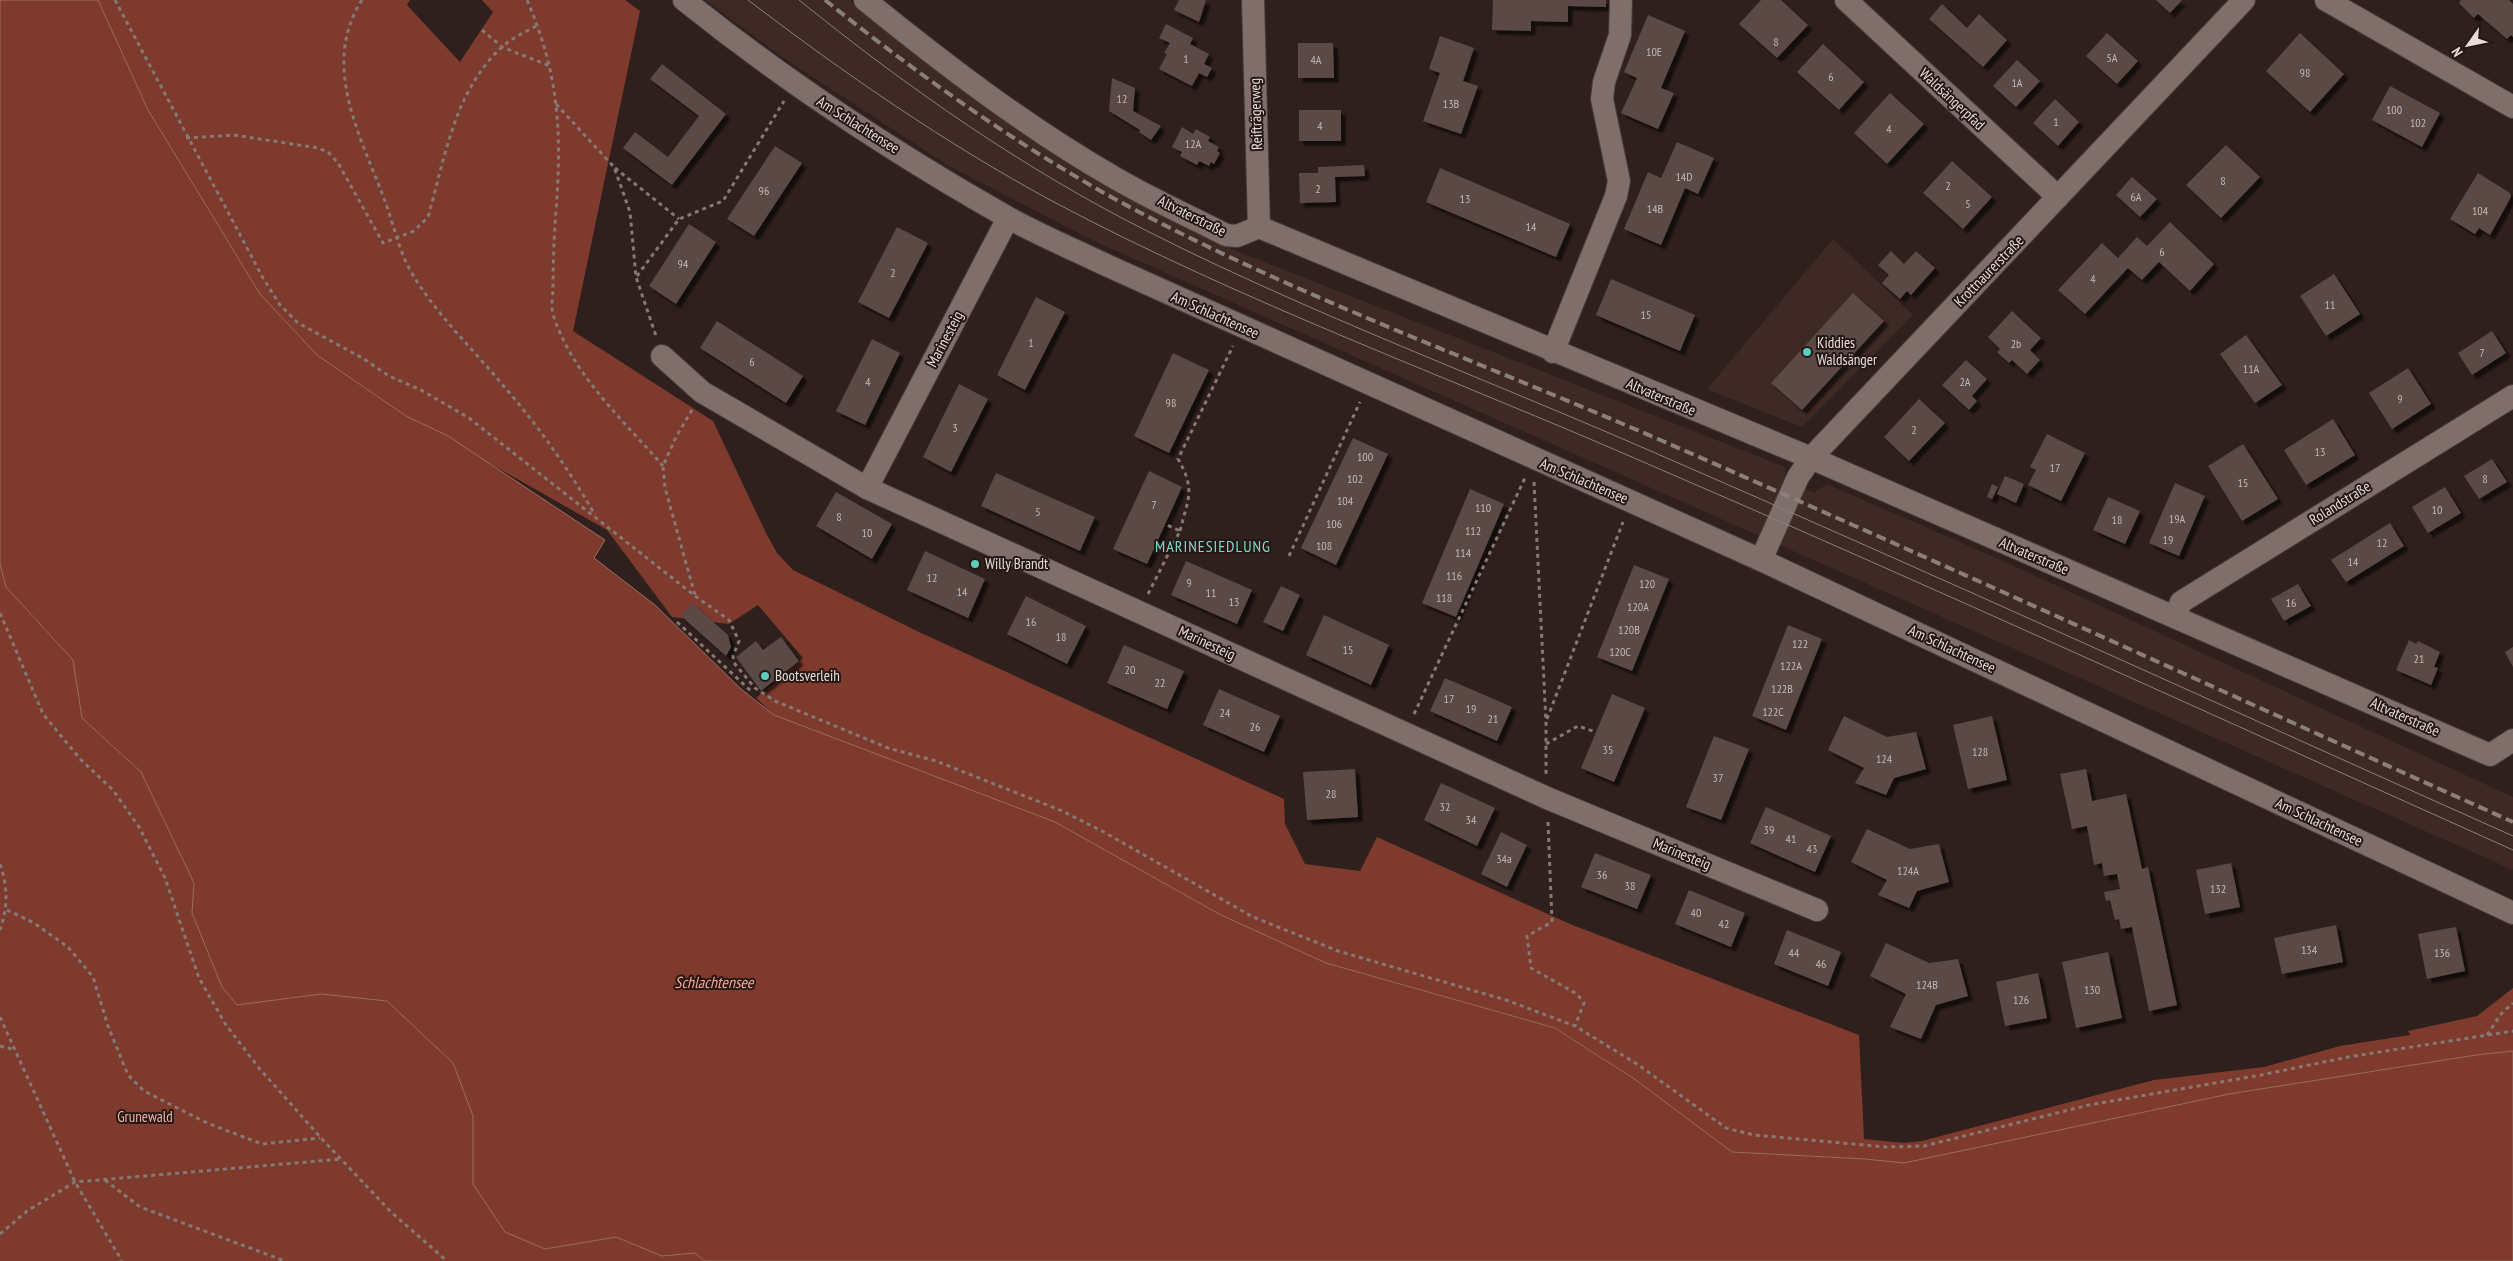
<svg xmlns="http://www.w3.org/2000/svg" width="2513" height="1261" viewBox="0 0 2513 1261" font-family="'PT Sans Narrow',sans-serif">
	<defs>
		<filter id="shadow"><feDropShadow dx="4.5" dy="4.5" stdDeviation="1" flood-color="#0009"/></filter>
	</defs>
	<rect width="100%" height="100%" fill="#2f201d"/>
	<g fill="#3e2925">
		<polygon points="705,0 850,0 919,54 1111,187 1234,250 1785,467 1785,480 1814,493 1827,484 2001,560 2513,797 2513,870 1094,241 949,166 785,59"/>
		<polygon points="1833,239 1913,315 1802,427 1707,389"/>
	</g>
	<g fill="#7e3a2d">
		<polygon points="98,0 410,0 407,5 460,62 493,12 482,0 625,0 640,11 573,331 713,421 766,533 777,553 793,570 919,632 1284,799 1285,824 1305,864 1360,871 1377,837 1570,924 1859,1035 1864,1139 1904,1143 1922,1141 2154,1080 2264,1067 2340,1046 2410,1035 2408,1031 2477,1016 2513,988 2513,1051 2476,1055 2229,1094 1904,1163 1865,1159 1732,1152 1633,1078 1556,1028 1326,963 1219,914 1055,822 774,715 756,698 803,658 758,605 729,624 672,617 607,530 406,416 317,355 260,294 148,110"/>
		<polygon points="0,564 6,587 73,660 82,718 141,772 194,883 192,913 222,987 237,1005 321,994 387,1001 453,1063 473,1116 473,1184 545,1249 616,1237 662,1256 695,1253 705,1261 0,1261"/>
	</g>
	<polygon fill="#7e3a2d" stroke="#9d6b61" points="0,0 98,0 148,110 260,294 317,355 406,416 448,436 605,540 594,558 655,605 741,689 774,715 1055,822 1219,914 1326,963 1555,1028 1633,1078 1732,1152 1865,1159 1904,1163 2229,1094 2476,1055 2513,1051 2513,1261 705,1261 695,1253 662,1256 616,1237 545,1249 505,1232 473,1184 473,1116 453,1063 387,1001 321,994 237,1005 222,987 192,913 194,883 141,772 82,718 73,660 6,587 0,564"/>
	<g fill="#5a4945" filter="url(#shadow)">
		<polygon points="1179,0 1206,0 1199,22 1174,10"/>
		<polygon points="1493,0 1606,0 1606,7 1568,6 1568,22 1531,21 1531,31 1492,30"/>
		<polygon points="1761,0 1781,0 1808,25 1777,58 1739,24"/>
		<polygon points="2156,0 2182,0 2170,13"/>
		<polygon points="2461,0 2509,0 2513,4 2513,37 2511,35 2507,39 2478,14 2474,18 2459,3"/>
		<polygon points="1942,4 1967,28 1979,14 2007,40 1983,67 1929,19"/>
		<polygon points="1648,15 1685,31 1661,88 1674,93 1658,129 1621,113 1637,78 1624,72"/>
		<polygon points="1166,24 1193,38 1190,44 1209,54 1204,64 1212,68 1207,77 1199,73 1192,86 1159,69 1167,54 1164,53 1170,43 1159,38"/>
		<polygon points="2107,33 2138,61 2117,84 2086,56"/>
		<polygon points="2300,33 2344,74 2310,112 2266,71"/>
		<polygon points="1440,36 1474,48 1463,81 1478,86 1461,134 1423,121 1440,73 1429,69"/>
		<polygon points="1298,43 1333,43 1334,78 1298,78"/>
		<polygon points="1823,44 1864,82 1839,110 1797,72"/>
		<polygon points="2017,60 2040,81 2016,107 1993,86"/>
		<polygon points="662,64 726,114 672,185 623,148 635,132 668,157 699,116 650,79"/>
		<polygon points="1112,78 1135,88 1133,111 1161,126 1151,140 1139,132 1140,130 1109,111"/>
		<polygon points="2390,86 2440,113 2422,147 2372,120"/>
		<polygon points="1890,93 1924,124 1887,164 1854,133"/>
		<polygon points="2055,99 2079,122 2058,146 2033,123"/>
		<rect x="1299" y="110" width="42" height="31"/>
		<polygon points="1182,127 1193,134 1196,129 1210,137 1208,141 1219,147 1217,151 1220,153 1214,164 1211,162 1209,166 1199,161 1197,165 1180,156 1182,152 1172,147"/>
		<polygon points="1677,142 1714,158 1698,194 1685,188 1661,245 1624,229 1648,172 1661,178"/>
		<polygon points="2226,145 2260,177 2221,218 2186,185"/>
		<polygon points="775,146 802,163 754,236 727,219"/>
		<polygon points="1952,161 1992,197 1963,229 1923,193"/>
		<polygon points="1364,165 1365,176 1335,177 1336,202 1300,203 1299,173 1318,173 1318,167"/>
		<polygon points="1440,168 1570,224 1556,257 1426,202"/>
		<polygon points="2478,173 2510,193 2511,197 2490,235 2479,228 2475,234 2450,219"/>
		<polygon points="2132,177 2157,199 2140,217 2116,195"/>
		<polygon points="2170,222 2214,264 2190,291 2159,262 2142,280 2128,268 2085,314 2058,290 2102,243 2118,258 2137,237 2147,246"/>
		<polygon points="689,224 716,242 676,304 649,286"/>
		<polygon points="897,227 928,243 889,318 858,302"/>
		<polygon points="1891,251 1904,264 1916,251 1935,268 1911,295 1907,291 1900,299 1882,283 1889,275 1878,265"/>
		<polygon points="2334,274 2360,314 2326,336 2300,296"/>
		<polygon points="1611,279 1695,315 1680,351 1596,315"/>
		<polygon points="1853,293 1884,321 1802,410 1771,383"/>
		<polygon points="1036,297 1065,312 1025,390 997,375"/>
		<polygon points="2012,311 2041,338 2030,350 2040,360 2027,374 2012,360 2009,363 1997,352 2000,349 1988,337"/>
		<polygon points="717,321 803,376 786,403 700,348"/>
		<polygon points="2492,331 2506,353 2472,375 2458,353"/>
		<polygon points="2246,335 2282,385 2255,403 2220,354"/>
		<polygon points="872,339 900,353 865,425 836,411"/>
		<polygon points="1173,353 1209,370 1169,453 1134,436"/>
		<polygon points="1966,360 1987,379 1972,396 1977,401 1969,410 1942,385"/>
		<polygon points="2408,368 2431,404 2392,429 2369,393"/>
		<polygon points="959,384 988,399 951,472 923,457"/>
		<polygon points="1919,399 1945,423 1909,461 1884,437"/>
		<polygon points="2333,419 2355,455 2306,485 2284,450"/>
		<polygon points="2047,434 2085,453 2061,501 2028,485 2036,470 2030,467"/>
		<polygon points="1353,438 1388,454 1336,565 1301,548"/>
		<polygon points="2243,444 2278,499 2242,521 2208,466"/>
		<polygon points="2492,459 2507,482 2479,499 2464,476"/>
		<polygon points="1149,471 1182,487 1147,564 1113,549"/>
		<polygon points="996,473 1095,517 1080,551 981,506"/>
		<polygon points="2005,476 2024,484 2016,503 1997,494"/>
		<polygon points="2175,483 2205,496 2179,556 2149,543"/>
		<polygon points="1992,484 1998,487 1992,499 1987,497"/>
		<polygon points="2445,487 2461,513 2428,533 2412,507"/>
		<polygon points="1470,489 1504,504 1456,617 1422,603"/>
		<polygon points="836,492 892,524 872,559 816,526"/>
		<polygon points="2108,497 2140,511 2125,544 2093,530"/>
		<polygon points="2390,523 2404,546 2346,582 2331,560"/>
		<polygon points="925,551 985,579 968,618 907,590"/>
		<polygon points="1186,561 1252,590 1237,624 1171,595"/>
		<polygon points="1634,565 1669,579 1632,671 1597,657"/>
		<polygon points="2298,584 2311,606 2284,621 2271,599"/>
		<polygon points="1281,586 1300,595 1283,631 1263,622"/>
		<polygon points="1026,596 1086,626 1067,664 1007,634"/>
		<polygon points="692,603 728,635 731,647 726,656 681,616"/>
		<polygon points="1324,615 1389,645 1371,685 1306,655"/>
		<polygon points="1788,625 1822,639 1786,730 1752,716"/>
		<polygon points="781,637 799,661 761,691 736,657 756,641 763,650"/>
		<polygon points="2409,640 2416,644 2418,641 2440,652 2434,667 2438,668 2431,685 2396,670"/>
		<polygon points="1124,645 1184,671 1167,709 1107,683"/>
		<polygon points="2513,647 2513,667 2505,652"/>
		<polygon points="1445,678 1512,707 1497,741 1430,711"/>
		<polygon points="1219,689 1280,716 1264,752 1203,725"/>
		<polygon points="1612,694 1645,708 1614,782 1581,768"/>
		<polygon points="1844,716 1887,737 1916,732 1926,769 1894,778 1886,795 1855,783 1864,768 1828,750"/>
		<polygon points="1992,716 2007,780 1968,789 1953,725"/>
		<polygon points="1714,736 1749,749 1721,820 1686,807"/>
		<polygon points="1355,769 1358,817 1307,820 1303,772"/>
		<polygon points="2086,769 2092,801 2126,794 2142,869 2148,867 2177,1005 2149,1011 2132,927 2121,929 2119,919 2115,920 2110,900 2106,901 2104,892 2120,889 2117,874 2104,876 2102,863 2094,865 2087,826 2072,829 2060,774"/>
		<polygon points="1441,783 1495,808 1477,846 1424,820"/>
		<polygon points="1766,807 1831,836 1815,872 1750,843"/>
		<polygon points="1867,829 1910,849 1939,844 1949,882 1917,891 1909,908 1878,895 1887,880 1851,862"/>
		<polygon points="1501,832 1527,845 1507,887 1481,874"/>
		<polygon points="1595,853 1651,875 1637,909 1581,887"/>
		<polygon points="2231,863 2240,907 2205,914 2196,870"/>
		<polygon points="1689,890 1745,913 1731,947 1675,924"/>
		<polygon points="2336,925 2343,962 2282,974 2274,938"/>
		<polygon points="2456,927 2465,971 2427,979 2418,934"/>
		<polygon points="1787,930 1841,952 1828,986 1774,964"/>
		<polygon points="1886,943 1929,963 1958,959 1968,996 1936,1005 1921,1039 1890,1027 1906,994 1870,976"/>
		<polygon points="2108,952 2122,1018 2076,1028 2062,962"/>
		<polygon points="2038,973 2047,1018 2005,1026 1996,982"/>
	</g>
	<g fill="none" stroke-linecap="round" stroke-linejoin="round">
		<defs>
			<g id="minor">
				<path d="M684,0C785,81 894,153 1007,217C1039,235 1073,249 1106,265L1761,560L2513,913"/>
				<path d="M865,0C944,64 1026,127 1115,178C1151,199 1189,216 1226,235L1237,236L1259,227L1811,458L2490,755L2513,740"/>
				<polyline points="1253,0 1259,227"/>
				<polyline points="1846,0 2058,197"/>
				<polyline points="2326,0 2513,107"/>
				<polyline points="1553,352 1616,196 1619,181 1602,99 1604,82 1620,35 1621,0"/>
				<polyline points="662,356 702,392 867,488 1547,798 1817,910"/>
				<polyline points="867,488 1008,218"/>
				<polyline points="1761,560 1798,477 1811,458 2244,0"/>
				<polyline points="2175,617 2181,602 2513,396"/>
			</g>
		</defs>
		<use href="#minor" stroke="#483c39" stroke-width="24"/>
		<g stroke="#857875" stroke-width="3" stroke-dasharray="4 4" stroke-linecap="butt">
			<polyline points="115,0 263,278 280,305 298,323 364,359 389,376 421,390 469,418 695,596 729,620 739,641 733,656 734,663 755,688 775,701 888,748 936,761 1060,810 1102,831 1253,917 1338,951 1506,1000 1575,1026 1637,1064 1726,1128 1754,1135 1886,1147 1924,1146 2089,1105 2261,1075 2348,1057 2513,1031"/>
			<path d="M362,0C320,65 361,137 385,201C394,225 399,253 413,275C437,315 471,347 501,383C537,424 568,468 595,515"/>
			<path d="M527,0C559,74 562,132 556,211C554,237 553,262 553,287C553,295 551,306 553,314C571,373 623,420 663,466"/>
			<polyline points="482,30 502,47 550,66"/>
			<polyline points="556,104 614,167 630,212 636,277 656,336"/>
			<path d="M186,138L234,135L318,148L328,152L338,163L383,243L414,231L428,217C445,158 454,91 502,47C512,38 525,32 538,25"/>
			<polyline points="615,168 679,219"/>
			<polyline points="637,276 679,219 723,201 784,101"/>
			<polyline points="692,410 676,437 663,466 665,488 695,595"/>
			<polyline points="1534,482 1546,722 1546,775"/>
			<path d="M1180,531C1188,498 1196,490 1178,459L1233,346"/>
			<polyline points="1289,556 1360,402"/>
			<polyline points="1148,594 1180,531 1165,524"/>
			<polyline points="0,613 43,714 81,760 113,790 139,827 165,878 199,978 226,1025 259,1068 321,1138 392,1213 447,1261"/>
			<polyline points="677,622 753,693"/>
			<polyline points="1414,714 1525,478"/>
			<polyline points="1547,719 1623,522"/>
			<polyline points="1546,744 1578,726 1596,732"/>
			<polyline points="1548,822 1552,922 1527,936 1531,968 1577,994 1584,1003 1575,1026"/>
			<path d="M0,864C8,888 8,906 0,930"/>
			<polyline points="7,910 34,923 68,947 93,977 108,1026 128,1075 144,1091 207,1123 262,1144 320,1138"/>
			<polyline points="0,1017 75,1182 122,1261"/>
			<polyline points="2487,1035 2501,1014 2513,1003"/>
			<polyline points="0,1046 12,1049"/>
			<polyline points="105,1180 140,1207 285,1261"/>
			<polyline points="0,1234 27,1211 75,1182 342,1159"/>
		</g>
		<use href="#minor" stroke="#806e6a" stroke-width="22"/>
		<g stroke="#8b7e7b" stroke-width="1">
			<path d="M748,0C845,74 945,143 1052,201C1244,303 1449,377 1648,464C1938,589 2225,721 2513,850"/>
			<path d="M799,0C908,88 1025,170 1151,233C1314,315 1486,379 1653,452C1941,577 2226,708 2513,836"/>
		</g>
		<path stroke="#8b7e7b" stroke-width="4" stroke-dasharray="10 5" stroke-linecap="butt" d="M825,0C916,73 1011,141 1113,198C1287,293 1476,360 1658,439C1944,564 2228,694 2513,822"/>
	</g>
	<g fill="#5acebd" stroke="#251714" stroke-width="2">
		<circle cx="1807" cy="352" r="5"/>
		<circle cx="975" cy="564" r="5"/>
		<circle cx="765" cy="676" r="5"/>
	</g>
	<g text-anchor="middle" stroke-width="4" stroke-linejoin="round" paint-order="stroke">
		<g font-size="12" fill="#c3b7b4">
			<text x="1776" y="46">8</text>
			<text x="1654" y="56">10E</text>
			<text x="2112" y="62">5A</text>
			<text x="1186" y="63">1</text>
			<text x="1316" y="64">4A</text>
			<text x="2305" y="77">98</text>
			<text x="1831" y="81">6</text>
			<text x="2017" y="87">1A</text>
			<text x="1122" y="103">12</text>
			<text x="1451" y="108">13B</text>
			<text x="2394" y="114">100</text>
			<text x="2056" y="126">1</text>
			<text x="2418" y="127">102</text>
			<text x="1320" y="130">4</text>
			<text x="1889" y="133">4</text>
			<text x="1193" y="148">12A</text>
			<text x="1684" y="181">14D</text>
			<text x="2223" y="185">8</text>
			<text x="1948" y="190">2</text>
			<text x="1318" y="193">2</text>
			<text x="764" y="195">96</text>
			<text x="2136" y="201">6A</text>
			<text x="1465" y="203">13</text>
			<text x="1968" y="208">5</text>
			<text x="1655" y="213">14B</text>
			<text x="2480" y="215">104</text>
			<text x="1531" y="231">14</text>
			<text x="2162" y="256">6</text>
			<text x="683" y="268">94</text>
			<text x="893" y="277">2</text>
			<text x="2093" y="283">4</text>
			<text x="2330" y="309">11</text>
			<text x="1646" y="319">15</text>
			<text x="1031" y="347">1</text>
			<text x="2016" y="348">2b</text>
			<text x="2482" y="357">7</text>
			<text x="752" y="366">6</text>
			<text x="2251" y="373">11A</text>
			<text x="868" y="386">4</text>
			<text x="1965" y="386">2A</text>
			<text x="2400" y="403">9</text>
			<text x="1171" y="407">98</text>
			<text x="955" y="432">3</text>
			<text x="1914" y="434">2</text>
			<text x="2320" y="456">13</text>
			<text x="1365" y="461">100</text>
			<text x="2055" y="472">17</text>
			<text x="1355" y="483">102</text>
			<text x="2485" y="483">8</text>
			<text x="2243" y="487">15</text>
			<text x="1345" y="505">104</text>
			<text x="1154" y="509">7</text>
			<text x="1483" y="512">110</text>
			<text x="2437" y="514">10</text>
			<text x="1038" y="516">5</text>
			<text x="839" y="521">8</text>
			<text x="2177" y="523">19A</text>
			<text x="2117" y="524">18</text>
			<text x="1334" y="528">106</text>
			<text x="1473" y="535">112</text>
			<text x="867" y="537">10</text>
			<text x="2168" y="544">19</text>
			<text x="2382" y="547">12</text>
			<text x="1324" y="550">108</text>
			<text x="1463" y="557">114</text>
			<text x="2353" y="566">14</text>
			<text x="1454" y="580">116</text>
			<text x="932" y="582">12</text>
			<text x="1189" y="587">9</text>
			<text x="1647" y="588">120</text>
			<text x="962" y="596">14</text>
			<text x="1211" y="597">11</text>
			<text x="1444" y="602">118</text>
			<text x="1234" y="606">13</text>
			<text x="2291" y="607">16</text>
			<text x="1638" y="611">120A</text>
			<text x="1031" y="626">16</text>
			<text x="1629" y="634">120B</text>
			<text x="1061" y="641">18</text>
			<text x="1800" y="648">122</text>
			<text x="1348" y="654">15</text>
			<text x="1620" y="656">120C</text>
			<text x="2419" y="663">21</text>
			<text x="1791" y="670">122A</text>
			<text x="1130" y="674">20</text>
			<text x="1160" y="687">22</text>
			<text x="1782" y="693">122B</text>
			<text x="1449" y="703">17</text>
			<text x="1471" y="713">19</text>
			<text x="1773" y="716">122C</text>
			<text x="1225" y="717">24</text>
			<text x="1493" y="723">21</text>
			<text x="1255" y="731">26</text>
			<text x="1608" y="754">35</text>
			<text x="1980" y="756">128</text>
			<text x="1884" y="763">124</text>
			<text x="1718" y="782">37</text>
			<text x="1331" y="798">28</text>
			<text x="1445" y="811">32</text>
			<text x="1471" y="824">34</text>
			<text x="1769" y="834">39</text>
			<text x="1791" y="843">41</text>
			<text x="1812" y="853">43</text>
			<text x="1504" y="863">34a</text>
			<text x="1908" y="875">124A</text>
			<text x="1602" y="879">36</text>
			<text x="1630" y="890">38</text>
			<text x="2218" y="893">132</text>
			<text x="1696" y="917">40</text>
			<text x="1724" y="928">42</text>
			<text x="2309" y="954">134</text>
			<text x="1794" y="957">44</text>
			<text x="2442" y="957">136</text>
			<text x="1821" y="968">46</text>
			<text x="1927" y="989">124B</text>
			<text x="2092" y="994">130</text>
			<text x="2021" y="1004">126</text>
		</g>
		<g font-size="15" fill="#e6dcd9" stroke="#251714">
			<text transform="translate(1952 99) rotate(43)" y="5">Waldsängerpfad</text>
			<text transform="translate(1256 114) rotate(-92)" y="5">Reifträgerweg</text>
			<text transform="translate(858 125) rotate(32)" y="5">Am Schlachtensee</text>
			<text transform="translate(1192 216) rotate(26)" y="5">Altvaterstraße</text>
			<text transform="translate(1989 271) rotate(-46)" y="5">Krottnaurerstraße</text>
			<text transform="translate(1215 315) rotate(24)" y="5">Am Schlachtensee</text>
			<text transform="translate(945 339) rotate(-62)" y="5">Marinesteig</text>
			<text transform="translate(1661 397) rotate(23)" y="5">Altvaterstraße</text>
			<text transform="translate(1584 481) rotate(23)" y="5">Am Schlachtensee</text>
			<text transform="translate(2340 503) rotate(-32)" y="5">Rolandstraße</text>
			<text transform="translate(2034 556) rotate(23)" y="5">Altvaterstraße</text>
			<text transform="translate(1207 643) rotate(25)" y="5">Marinesteig</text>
			<text transform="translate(1952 649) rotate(25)" y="5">Am Schlachtensee</text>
			<text transform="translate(2405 717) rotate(24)" y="5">Altvaterstraße</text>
			<text transform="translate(2319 822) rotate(25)" y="5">Am Schlachtensee</text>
			<text transform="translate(1682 854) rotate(22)" y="5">Marinesteig</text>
		</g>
		<g font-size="15" fill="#e6dcd9" stroke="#251714" text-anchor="start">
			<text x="1817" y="348">Kiddies<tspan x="1817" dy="17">Waldsänger</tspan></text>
			<text x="985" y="569">Willy Brandt</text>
			<text x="775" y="681">Bootsverleih</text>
		</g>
		<g font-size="15" fill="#f2b3a6" stroke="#251714">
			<text x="145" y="1122">Grunewald</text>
		</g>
		<g font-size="16" letter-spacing="1" fill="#77dfce" stroke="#251714">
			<text x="1213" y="552">MARINESIEDLUNG</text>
		</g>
		<g font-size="16" font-style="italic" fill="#fba896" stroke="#251714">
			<text x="714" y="988">Schlachtensee</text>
		</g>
	</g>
	<g transform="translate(2468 45) rotate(237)" stroke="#251714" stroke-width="4" paint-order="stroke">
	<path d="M0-4L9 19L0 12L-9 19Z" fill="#e6dcd9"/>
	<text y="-8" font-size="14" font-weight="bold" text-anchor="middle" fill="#e6dcd9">N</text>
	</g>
</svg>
